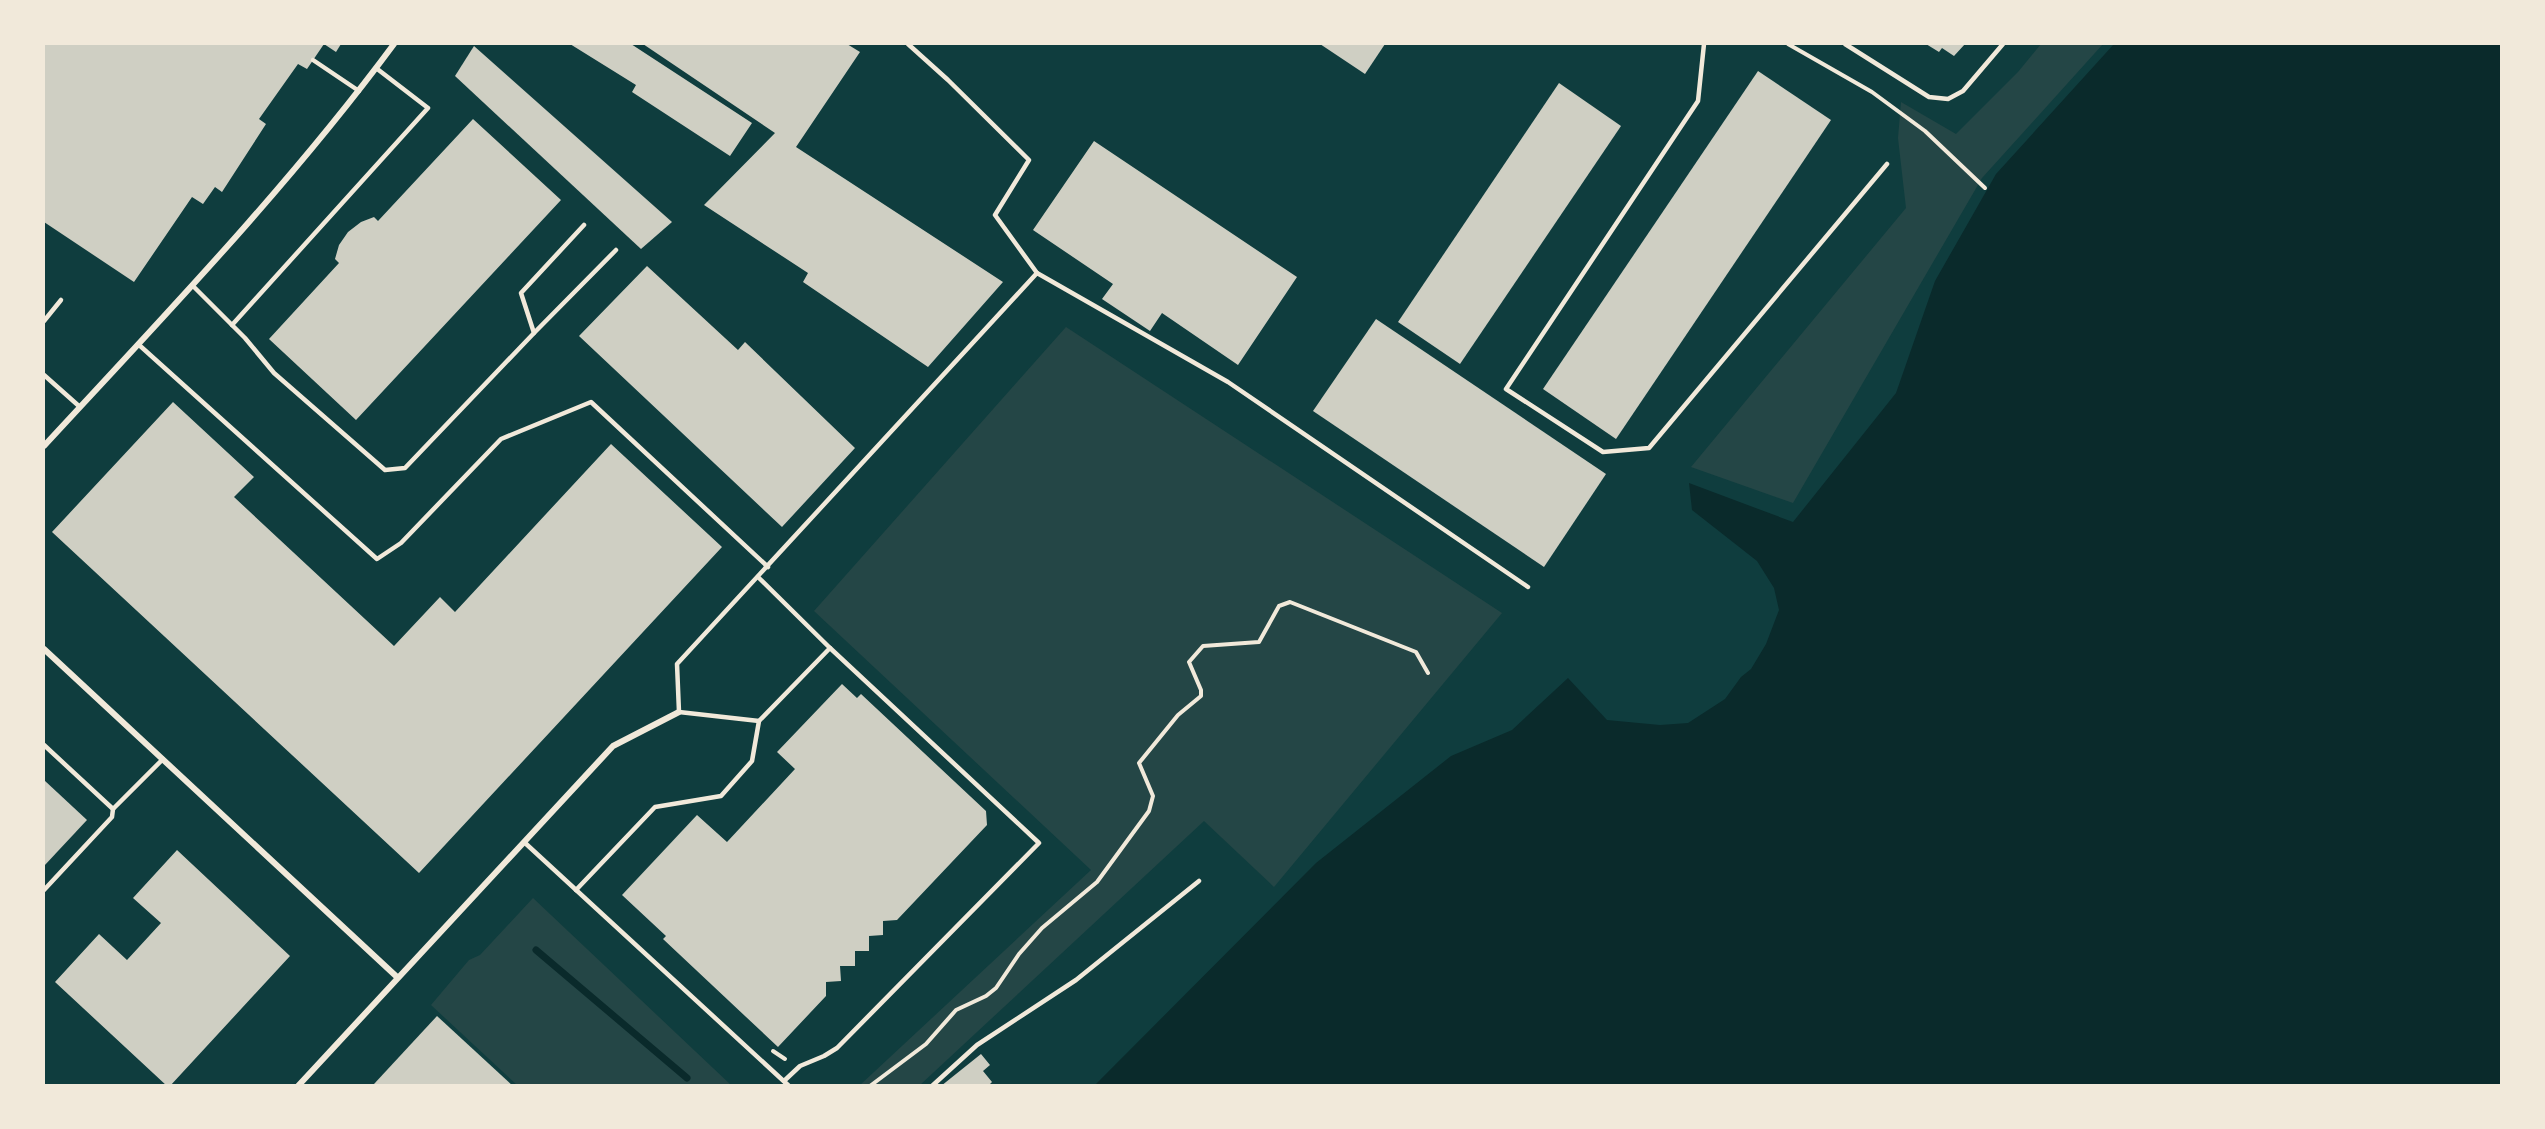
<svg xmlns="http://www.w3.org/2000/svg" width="2545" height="1129" viewBox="0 0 2545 1129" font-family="'Archivo Narrow',sans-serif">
	<rect width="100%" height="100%" fill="#0f3d3e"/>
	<g fill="#244646">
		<polygon points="2041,44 2103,44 1982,178 1793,503 1691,467 1906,208 1898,138 1901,102 1956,134 2018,72"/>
		<polygon points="1066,327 1502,613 1274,887 1204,821 920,1085 859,1086 1091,870 814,611"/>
		<polygon points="533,898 731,1085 517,1085 431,1005 469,960 480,955"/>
	</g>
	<polygon fill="#0a2a2b" points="2114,44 2501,44 2501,1085 1095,1085 1316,863 1451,756 1512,730 1568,678 1607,720 1660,725 1688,723 1725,699 1741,677 1751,669 1766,644 1779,610 1774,588 1757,561 1692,510 1689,483 1793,522 1896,393 1935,281 1996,174"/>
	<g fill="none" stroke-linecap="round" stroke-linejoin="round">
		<polyline stroke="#0a2a2b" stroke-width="7" points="536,950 687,1078"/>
	</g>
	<g fill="#cfcfc3">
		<polygon points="44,44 341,44 336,52 324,44 307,69 298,64 259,119 266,124 222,192 215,187 203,204 192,197 134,282 44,222"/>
		<polygon points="570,44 631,44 752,123 730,156 632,92 636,85"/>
		<polygon points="643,44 847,44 860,52 796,147 1003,282 928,367 803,282 808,273 704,205 775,133"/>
		<polygon points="1320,44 1385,44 1365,74"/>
		<polygon points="1926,44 1965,44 1954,56 1942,48 1939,52"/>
		<polygon points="474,46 672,222 641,249 455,76"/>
		<polygon points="1758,71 1831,120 1616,439 1543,389"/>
		<polygon points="1559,83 1621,126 1460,364 1398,322"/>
		<polygon points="473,119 561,200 356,420 269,339 339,263 335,259 339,245 348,232 361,222 374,217 378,221"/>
		<polygon points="1094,141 1297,277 1238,365 1162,313 1150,331 1102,299 1113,284 1033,230"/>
		<polygon points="647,266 738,350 745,342 855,448 782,527 579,336"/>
		<polygon points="1376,319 1606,474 1544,567 1313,411"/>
		<polygon points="173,402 254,477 234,497 394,646 440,597 455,612 611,444 722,547 419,873 52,532"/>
		<polygon points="842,684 857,698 861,694 986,811 987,825 897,920 883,921 883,935 869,936 869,951 855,951 855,966 840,966 841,981 826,982 826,996 778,1047 663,939 666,936 622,895 697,815 727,842 795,769 777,752"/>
		<polygon points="44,780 87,820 44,866"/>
		<polygon points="177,850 290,956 170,1086 167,1086 55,982 99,934 127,960 161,923 133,898"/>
		<polygon points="437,1016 513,1086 374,1084"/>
		<polygon points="981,1054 990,1065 983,1071 992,1082 988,1086 941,1086"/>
	</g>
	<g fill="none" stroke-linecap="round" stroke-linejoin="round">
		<g stroke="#f1e9da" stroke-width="4">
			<polyline points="1788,44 1872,92 1925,131 1985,188"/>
			<polyline points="773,1051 785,1059"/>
			<polyline points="870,1086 926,1044 956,1010 986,996 996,988 1019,954 1042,928 1097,882 1149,811 1153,796 1139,763 1178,715 1201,696 1201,690 1189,662 1203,646 1259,642 1279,606 1290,602 1416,652 1428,673"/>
		</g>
		<g stroke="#f1e9da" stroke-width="4.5">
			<polyline points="908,44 948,80 1029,160 995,215 1037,273"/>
			<polyline points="1704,44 1698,101 1506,389 1603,452 1649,448 1887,164"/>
			<polyline points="1845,44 1929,97 1948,99 1963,91 2003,44"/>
			<polyline points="313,60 359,91"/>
			<polyline points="192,285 245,338 274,373 385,470 405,468 534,333 521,293 584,225"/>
			<polyline points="44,321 61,300"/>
			<polyline points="232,325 428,108 376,68"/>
			<polyline points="534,333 616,250"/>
			<polyline points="138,344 377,559 401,543 501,439 591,402 768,567"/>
			<polyline points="44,375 80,407"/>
			<polyline points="759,721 679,712 677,664 1037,273 1228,382 1528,587"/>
			<polyline points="44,745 113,809"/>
			<polyline points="524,842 789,1086"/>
			<polyline points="44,890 112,817 113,809 163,759"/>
			<polyline points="576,890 655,807 721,796 752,761 759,721 830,648 759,578"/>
			<polyline points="784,1081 800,1066 824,1056 837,1048 1039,843 830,648"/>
			<polyline points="932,1086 977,1045 1076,980 1199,881"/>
		</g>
		<g stroke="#f1e9da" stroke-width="6">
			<path d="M44,446C164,316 288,187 394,44"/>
			<polyline points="44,649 397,977"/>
			<polyline points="298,1086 613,746 679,712"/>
		</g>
	</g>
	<rect width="2545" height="1129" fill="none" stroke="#f1e9da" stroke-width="90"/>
</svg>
